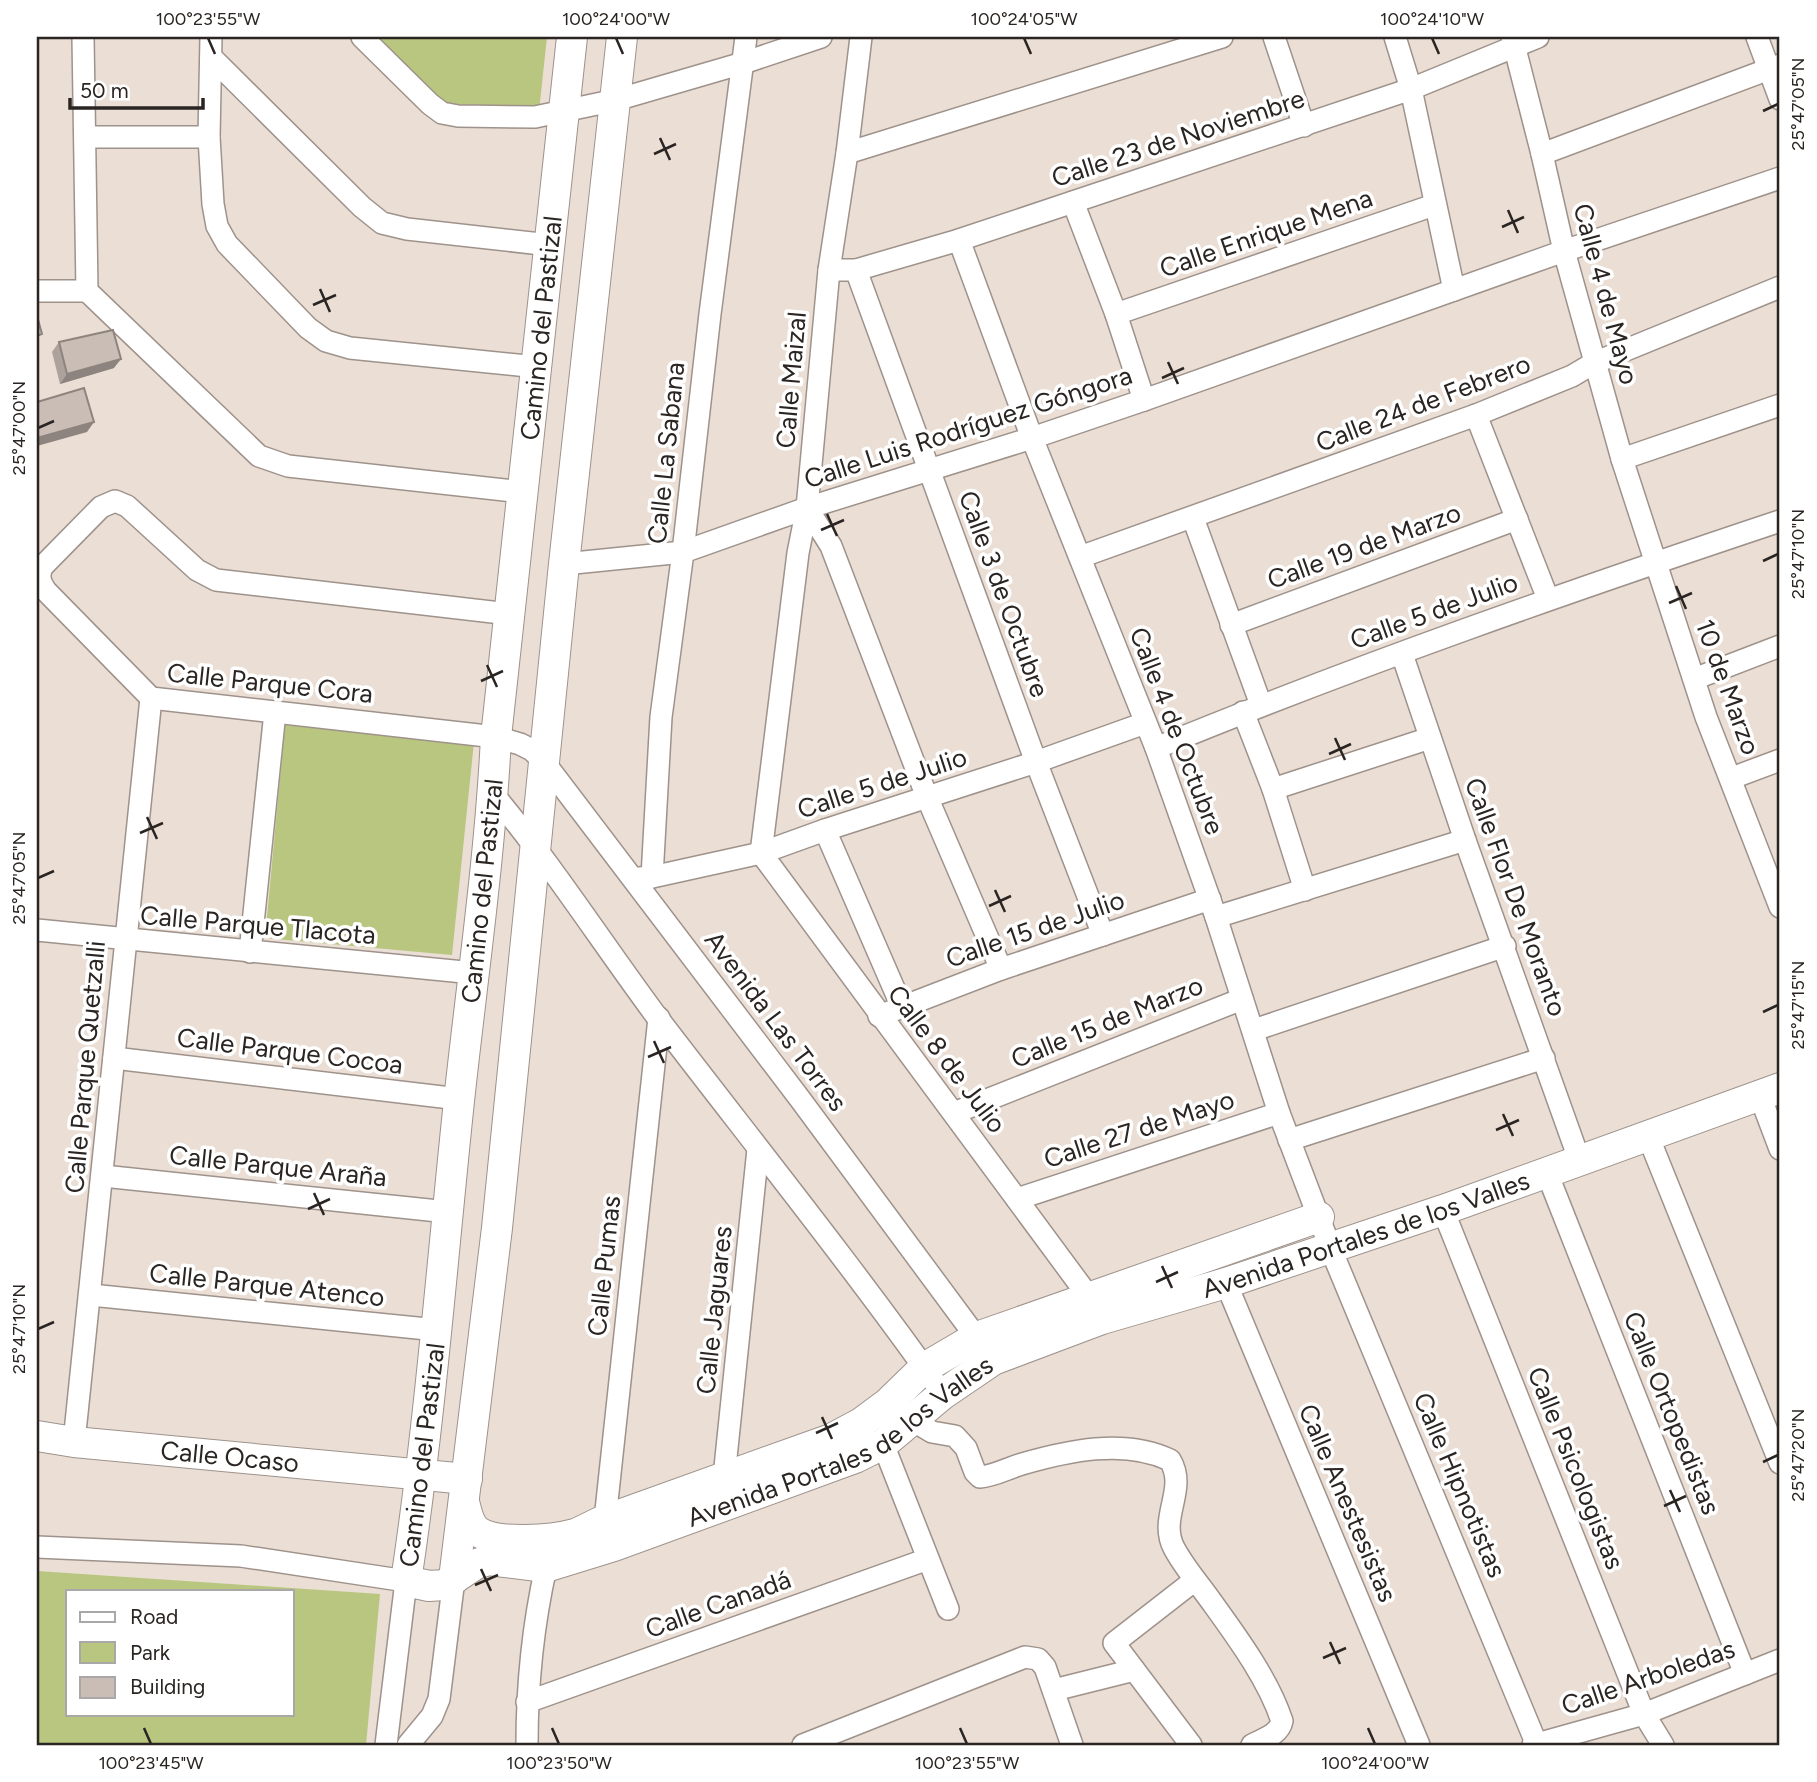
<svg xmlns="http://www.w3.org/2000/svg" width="1817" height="1782" viewBox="0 0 1817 1782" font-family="Figtree,sans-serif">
	<rect width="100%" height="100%" fill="#eaded5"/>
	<g fill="#b8c67f" fill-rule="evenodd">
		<polygon points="373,37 547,37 539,111 437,103"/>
		<polygon points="285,725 474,742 452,955 265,938"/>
		<path d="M37,1571L380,1594L366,1745H37ZM292,1591V1714H68V1591Z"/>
	</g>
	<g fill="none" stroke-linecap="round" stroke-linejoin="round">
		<defs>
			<g id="street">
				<polyline points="83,37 87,291 259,456 288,466 522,492"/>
				<polyline points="211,37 209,137 213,204 217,226 227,244 308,328 326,341 350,348 537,367"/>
				<polyline points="362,37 430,104 442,113 458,116 535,117 616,100 743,63 821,37"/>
				<polyline points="861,37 847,153 829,270 807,508 798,553 761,853 1089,1297"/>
				<polyline points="1274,37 1304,126"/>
				<polyline points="1395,37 1411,89 1454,290"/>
				<polyline points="1512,37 1542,154 1564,251 1622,459 1706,717 1780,907"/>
				<polyline points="1757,37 1780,99"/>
				<polyline points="211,57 362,207 382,223 407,229 550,245"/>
				<polyline points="85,137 209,137"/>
				<polyline points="847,153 1222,37"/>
				<polyline points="1542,154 1780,65"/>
				<polyline points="1073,202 1116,314 1144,400"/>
				<polyline points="959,240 1032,438 1156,748 1216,917 1279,1113 1330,1247 1537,1745"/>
				<polyline points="829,270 856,270 959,240 1073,202 1411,89 1538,37"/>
				<polyline points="856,270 1036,762 1103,935"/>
				<polyline points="37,291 87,291"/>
				<polyline points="1116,314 1434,205"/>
				<polyline points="1476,415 1548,599"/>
				<polyline points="1622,459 1780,405"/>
				<polyline points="807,508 831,546 927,797 1001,969"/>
				<polyline points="1193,518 1261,705"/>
				<polyline points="1080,557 1476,415 1572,376 1594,363 1780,287"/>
				<polyline points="564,564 683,552 807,508 1032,438 1144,400 1564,251 1780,178"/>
				<path d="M510,614L216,580L197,570L127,506L115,501L101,507L42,567C38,577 40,582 46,591L151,698L496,737L520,744L532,750L544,762L800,1099L985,1349"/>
				<polyline points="1231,625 1517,519"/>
				<polyline points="1402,654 1465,840 1579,1159"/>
				<polyline points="1694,679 1780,646"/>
				<polyline points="1243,712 1273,789 1305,890"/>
				<path d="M1156,748C1361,664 1570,591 1780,521"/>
				<polyline points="1732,778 1780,760"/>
				<polyline points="1273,789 1430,738"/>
				<path d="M493,794C553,866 604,946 660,1021C755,1145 853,1267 943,1394"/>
				<polyline points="825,830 902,1007"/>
				<polyline points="652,877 661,717 683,552 710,314 746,37"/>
				<polyline points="639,878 652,877 761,853 825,830 1036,762 1145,723"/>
				<polyline points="1216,917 1465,840"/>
				<polyline points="37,930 474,973"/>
				<polyline points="250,952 275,712"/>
				<polyline points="879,1016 1001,969 1210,899"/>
				<polyline points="1254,1030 1505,946"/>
				<polyline points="114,1058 459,1099"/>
				<polyline points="1760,1096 1780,1149"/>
				<polyline points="954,1113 1242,999"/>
				<polyline points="1648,1136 1780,1463"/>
				<polyline points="1289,1140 1544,1058"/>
				<polyline points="1547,1173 1745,1674"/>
				<polyline points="103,1176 448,1212"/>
				<polyline points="1017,1199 1279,1113"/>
				<polyline points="1443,1210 1644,1714 1663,1745"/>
				<polyline points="1226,1283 1419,1745"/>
				<polyline points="91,1295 437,1330"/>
				<path d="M912,1420L932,1432L955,1436L966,1448L975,1472L980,1477C994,1476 1008,1468 1022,1464C1067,1451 1124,1438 1170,1460C1188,1490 1158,1517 1174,1548C1184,1567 1199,1584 1211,1601C1237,1637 1268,1679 1282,1721C1279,1735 1263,1739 1252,1745"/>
				<polyline points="74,1442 151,698"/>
				<polyline points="883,1444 948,1609"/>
				<polyline points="724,1477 758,1149"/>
				<polyline points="609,1531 605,1520 659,1018"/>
				<polyline points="37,1547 241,1556 406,1581 386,1745"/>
				<polyline points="1054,1690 1134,1670"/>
				<polyline points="527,1702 928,1559"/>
				<polyline points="408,1745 432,1716 439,1699 454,1579"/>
				<path d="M527,1745C527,1686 533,1625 546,1567"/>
				<polyline points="803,1745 1025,1657 1038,1659 1045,1667 1072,1745"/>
				<polyline points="1191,1745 1114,1643 1195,1580"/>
				<polyline points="1533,1745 1644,1714 1780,1660"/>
			</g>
			<g id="secondary">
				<path id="s1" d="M572,37L496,737C490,859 472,980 459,1101C442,1262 430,1422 406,1581L429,1586L444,1585L476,1564L489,1560L546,1567L614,1546L855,1458L883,1444L943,1394L993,1360L1102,1319L1226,1283L1443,1210L1780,1088"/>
				<path id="s2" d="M37,1436L74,1442L467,1479"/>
				<path d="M464,1502C467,1512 468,1524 477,1531C497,1545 553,1540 575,1534C585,1530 595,1524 605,1520L831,1439L861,1423L888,1403L924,1368L977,1337L1319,1217"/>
				<polyline points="454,1579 497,1228 564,564 622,37"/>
			</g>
		</defs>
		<use href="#street" stroke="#9e928b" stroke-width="24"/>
		<use href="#secondary" stroke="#9e928b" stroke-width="32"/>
		<use href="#street" stroke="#fff" stroke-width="21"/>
		<use href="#secondary" stroke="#fff" stroke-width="30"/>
	</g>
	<polygon fill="#ada39c" points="59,342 114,368 60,384 52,352"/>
	<g fill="#8d847f">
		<polygon points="121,359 114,368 60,384 67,374"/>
		<polygon points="94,422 87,432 37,446 37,438"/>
	</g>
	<g fill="#c9bdb5" stroke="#8d847f" stroke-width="2">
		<polygon points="37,316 42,334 37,336"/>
		<polygon points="113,330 121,359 67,374 59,342"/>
		<polygon points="84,388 94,422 37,438 37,402"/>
	</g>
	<path fill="none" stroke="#2a2522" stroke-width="2.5" d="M208,38L215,54M616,38L623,54M1024,38L1031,54M1432,38L1439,54M1763,111L1778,104M660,138L670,160M654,154L676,144M1508,210L1518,233M1502,227L1524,217M320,289L330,312M313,305L336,295M1168,362L1178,384M1162,378L1184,368M38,428L54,421M827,514L837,536M821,530L844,520M1763,561L1778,554M1676,586L1686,609M1669,603L1692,593M487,665L497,687M481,681L503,671M1335,738L1345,760M1329,754L1351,744M147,817L157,839M140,833L163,823M38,878L54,871M995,890L1005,912M989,906L1011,896M1763,1012L1778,1005M654,1041L664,1063M648,1057L671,1047M1503,1114L1513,1136M1496,1130L1519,1120M314,1193L324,1215M308,1209L330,1199M1162,1266L1172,1288M1156,1282L1178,1272M38,1329L54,1322M822,1417L832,1439M816,1433L838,1423M1763,1462L1778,1455M1670,1490L1680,1512M1664,1506L1686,1496M481,1569L491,1591M475,1585L498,1575M1330,1642L1340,1664M1323,1658L1346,1648M144,1728L151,1744M552,1728L559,1744M960,1728L967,1744M1368,1728L1375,1744"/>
	<g text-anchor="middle" stroke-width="7" stroke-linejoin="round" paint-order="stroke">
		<g font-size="26" fill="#2a2522" stroke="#fff">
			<text transform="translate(1178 138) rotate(-18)" y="9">Calle 23 de Noviembre</text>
			<text transform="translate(1266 233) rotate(-19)" y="9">Calle Enrique Mena</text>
			<text transform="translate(1606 294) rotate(75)" y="9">Calle 4 de Mayo</text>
			<text transform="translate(541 328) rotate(-84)" y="9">Camino del Pastizal</text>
			<text transform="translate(791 380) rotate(-85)" y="9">Calle Maizal</text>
			<text transform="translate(1423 403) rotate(-21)" y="9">Calle 24 de Febrero</text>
			<text transform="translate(968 427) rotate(-18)" y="9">Calle Luis Rodríguez Góngora</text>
			<text transform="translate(666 453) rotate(-84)" y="9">Calle La Sabana</text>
			<text transform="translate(1364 546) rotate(-20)" y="9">Calle 19 de Marzo</text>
			<text transform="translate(1004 594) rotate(70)" y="9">Calle 3 de Octubre</text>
			<text transform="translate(1434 611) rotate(-20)" y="9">Calle 5 de Julio</text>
			<text transform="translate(270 683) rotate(6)" y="9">Calle Parque Cora</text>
			<text transform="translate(1728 687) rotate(70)" y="9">10 de Marzo</text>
			<text transform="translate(1177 731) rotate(69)" y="9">Calle 4 de Octubre</text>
			<text transform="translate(882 783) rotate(-18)" y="9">Calle 5 de Julio</text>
			<text transform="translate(482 891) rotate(-84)" y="9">Camino del Pastizal</text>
			<text transform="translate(1516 897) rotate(70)" y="9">Calle Flor De Moranto</text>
			<text transform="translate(258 925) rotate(5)" y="9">Calle Parque Tlacota</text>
			<text transform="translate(1035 929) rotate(-19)" y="9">Calle 15 de Julio</text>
			<text transform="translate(776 1021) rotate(53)" y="9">Avenida Las Torres</text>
			<text transform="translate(1107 1022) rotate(-22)" y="9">Calle 15 de Marzo</text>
			<text transform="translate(290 1051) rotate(7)" y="9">Calle Parque Cocoa</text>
			<text transform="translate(947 1059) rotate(53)" y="9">Calle 8 de Julio</text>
			<text transform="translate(85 1067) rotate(-85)" y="9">Calle Parque Quetzalli</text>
			<text transform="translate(1139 1129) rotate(-18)" y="9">Calle 27 de Mayo</text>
			<text transform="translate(278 1166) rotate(6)" y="9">Calle Parque Araña</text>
			<text dy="9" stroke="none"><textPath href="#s1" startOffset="2592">Avenida Portales de los Valles</textPath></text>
			<text transform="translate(604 1266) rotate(-84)" y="9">Calle Pumas</text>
			<text transform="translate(267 1285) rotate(6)" y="9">Calle Parque Atenco</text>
			<text transform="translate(714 1310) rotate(-84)" y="9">Calle Jaguares</text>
			<text transform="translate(1672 1413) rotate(68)" y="9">Calle Ortopedistas</text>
			<text dy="9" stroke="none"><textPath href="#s1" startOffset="2023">Avenida Portales de los Valles</textPath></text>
			<text transform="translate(422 1455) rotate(-83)" y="9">Camino del Pastizal</text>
			<text dy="9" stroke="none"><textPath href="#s2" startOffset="194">Calle Ocaso</textPath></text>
			<text transform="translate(1576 1468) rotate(68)" y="9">Calle Psicologistas</text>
			<text transform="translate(1460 1485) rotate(67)" y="9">Calle Hipnotistas</text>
			<text transform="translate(1348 1503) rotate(67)" y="9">Calle Anestesistas</text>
			<text transform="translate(718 1604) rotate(-20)" y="9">Calle Canadá</text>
			<text transform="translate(1648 1677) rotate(-19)" y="9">Calle Arboledas</text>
		</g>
	</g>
	<rect width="1817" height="1782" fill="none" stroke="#ffffff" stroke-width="77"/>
	<rect x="66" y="1590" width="228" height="126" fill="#ffffff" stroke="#aaa8a7" stroke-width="2"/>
	<rect x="80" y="1612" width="35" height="10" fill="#ffffff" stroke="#aaa8a7" stroke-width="2"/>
	<text x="130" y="1624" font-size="21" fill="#2a2522">Road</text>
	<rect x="80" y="1642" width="35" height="21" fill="#b8c67f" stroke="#aaa8a7" stroke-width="2"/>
	<text x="130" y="1660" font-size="21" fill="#2a2522">Park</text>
	<rect x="80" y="1677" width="35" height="21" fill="#c9bdb5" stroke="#aaa8a7" stroke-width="2"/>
	<text x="130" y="1694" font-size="21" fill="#2a2522">Building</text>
	<path d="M70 98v10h133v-10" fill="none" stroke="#2a2522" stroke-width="3.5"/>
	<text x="80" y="98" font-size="21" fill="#2a2522" stroke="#ffffff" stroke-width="5" paint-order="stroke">50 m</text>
	<rect x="38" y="38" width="1740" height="1706" fill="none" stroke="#2a2522" stroke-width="2.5"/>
	<g font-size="18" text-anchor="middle" fill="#2a2522">
		<text x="208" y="25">100°23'55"W</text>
		<text x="616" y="25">100°24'00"W</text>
		<text x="1024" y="25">100°24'05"W</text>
		<text x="1432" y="25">100°24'10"W</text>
		<text transform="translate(1798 104) rotate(-90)" y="6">25°47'05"N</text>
		<text transform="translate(19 428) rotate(-90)" y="6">25°47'00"N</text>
		<text transform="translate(1798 554) rotate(-90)" y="6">25°47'10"N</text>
		<text transform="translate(19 878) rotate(-90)" y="6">25°47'05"N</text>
		<text transform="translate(1798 1005) rotate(-90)" y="6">25°47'15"N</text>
		<text transform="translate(19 1329) rotate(-90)" y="6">25°47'10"N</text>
		<text transform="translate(1798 1455) rotate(-90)" y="6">25°47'20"N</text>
		<text x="151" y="1769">100°23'45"W</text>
		<text x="559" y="1769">100°23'50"W</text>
		<text x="967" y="1769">100°23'55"W</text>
		<text x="1375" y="1769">100°24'00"W</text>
	</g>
</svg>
